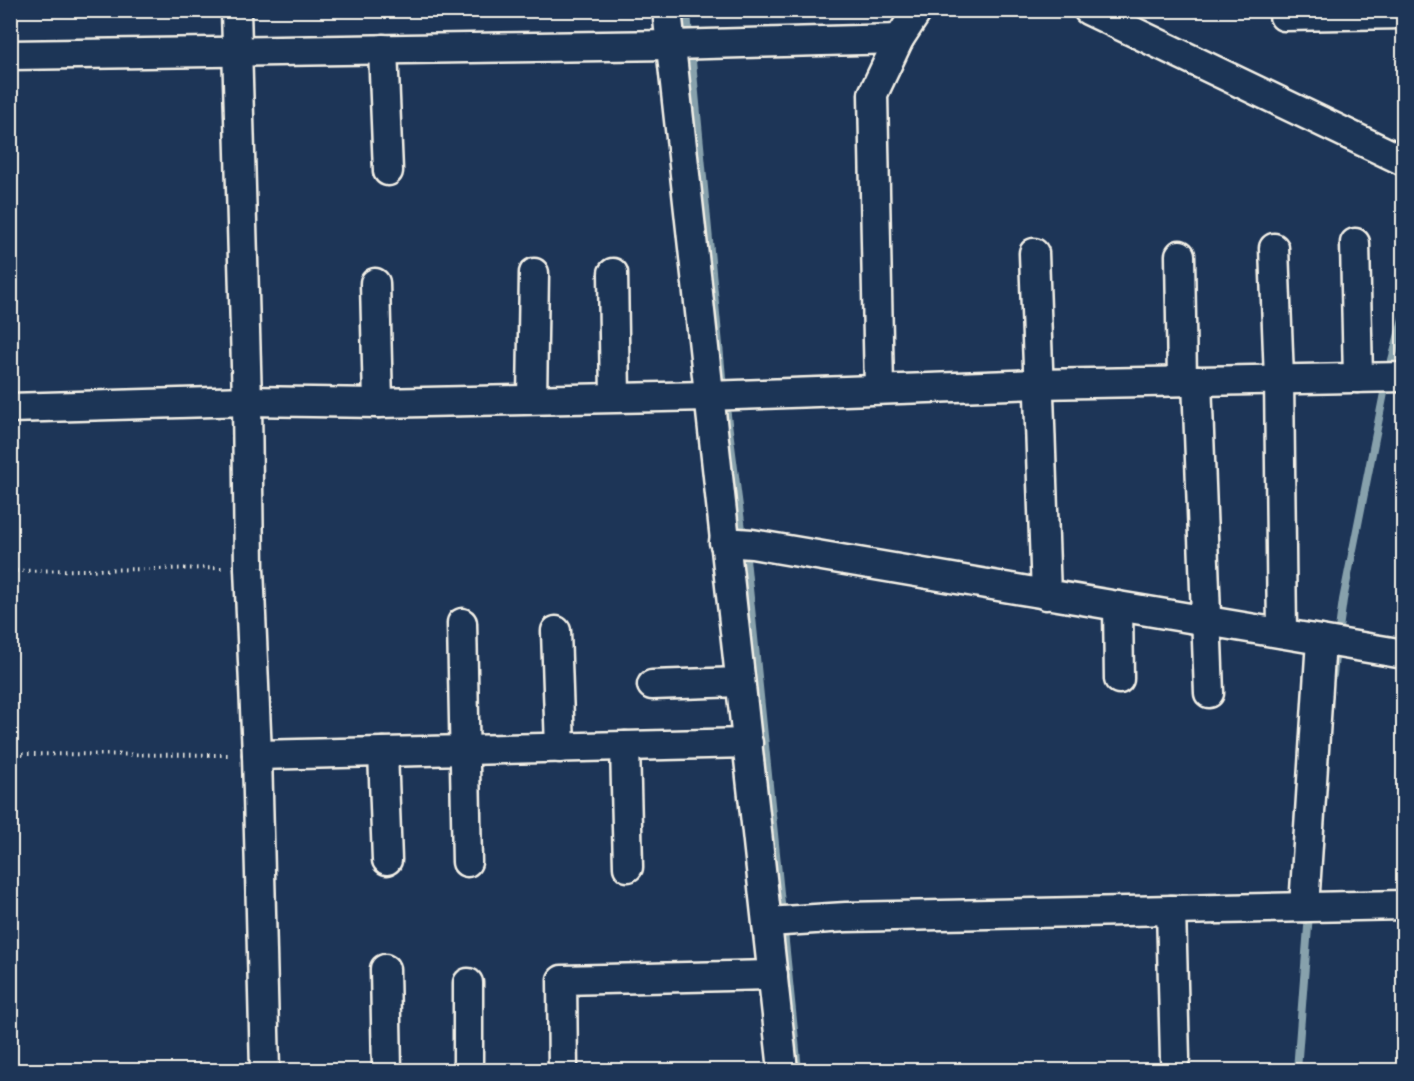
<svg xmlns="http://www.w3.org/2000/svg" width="1414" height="1081" viewBox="0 0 1414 1081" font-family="'Comic Neue',sans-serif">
	<rect width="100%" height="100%" fill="#1d3557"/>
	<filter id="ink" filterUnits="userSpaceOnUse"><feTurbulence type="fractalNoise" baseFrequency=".0167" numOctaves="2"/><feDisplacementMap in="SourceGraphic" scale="12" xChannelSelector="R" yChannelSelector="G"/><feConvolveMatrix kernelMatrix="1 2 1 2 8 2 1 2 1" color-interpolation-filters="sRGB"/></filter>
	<g filter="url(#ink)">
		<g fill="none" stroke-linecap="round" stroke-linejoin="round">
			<g stroke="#87a1ac" stroke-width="8">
				<polyline points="687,10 689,39"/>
				<polyline points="691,51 722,377 743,537"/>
				<polyline points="1389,371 1404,315"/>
				<polyline points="745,549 798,1070"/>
				<polyline points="1338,636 1343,600 1386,383"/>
				<polyline points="1333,675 1336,648"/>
				<polyline points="1297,1070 1309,914"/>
			</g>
			<defs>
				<g id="minor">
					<polyline points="236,10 247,401 249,568 257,755 265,1070"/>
					<polyline points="667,10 783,1070"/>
					<polyline points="1088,10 1404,161"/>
					<polyline points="1284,10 1284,16 1404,14"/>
					<polyline points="383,49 388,171"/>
					<polyline points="10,55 671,45 899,39"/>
					<polyline points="1355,243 1358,378"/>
					<polyline points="1274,248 1279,379 1282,633"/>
					<polyline points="1034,253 1046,595"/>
					<polyline points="1180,255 1182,381"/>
					<polyline points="613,273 615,397"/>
					<polyline points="375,283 378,403"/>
					<polyline points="1197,381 1209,693"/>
					<polyline points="879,389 873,94 899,39 918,10"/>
					<polyline points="532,399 534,273"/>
					<polyline points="10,408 247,401 378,403 708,396 1038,384 1404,377"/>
					<path d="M724,542L752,544C969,582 1187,617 1404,654"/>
					<polyline points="1118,606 1119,679"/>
					<polyline points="462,623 467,862"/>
					<polyline points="556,631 560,748"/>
					<polyline points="652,685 740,682"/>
					<polyline points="625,746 628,867"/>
					<polyline points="383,752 387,860"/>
					<polyline points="257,755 748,743"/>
					<polyline points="1304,907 1321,640"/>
					<polyline points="1171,910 1175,1058"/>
					<polyline points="768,922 846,917 1404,905"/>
					<polyline points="385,969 387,1070"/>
					<polyline points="468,983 468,1070"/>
					<polyline points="563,1070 562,980 773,975"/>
				</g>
			</defs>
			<use href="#minor" stroke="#f4f1e8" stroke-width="33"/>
			<g stroke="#f4f1e8" stroke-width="4" stroke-dasharray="1.5 4.5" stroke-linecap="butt">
				<polyline points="10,571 223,568"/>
				<polyline points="10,754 232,755"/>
			</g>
			<use href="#minor" stroke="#1d3557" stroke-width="28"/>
		</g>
	</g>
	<rect width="1414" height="1081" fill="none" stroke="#1d3557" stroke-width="36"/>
	<rect x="18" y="18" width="1378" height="1045" fill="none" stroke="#f4f1e8" stroke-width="2" filter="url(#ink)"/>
</svg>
